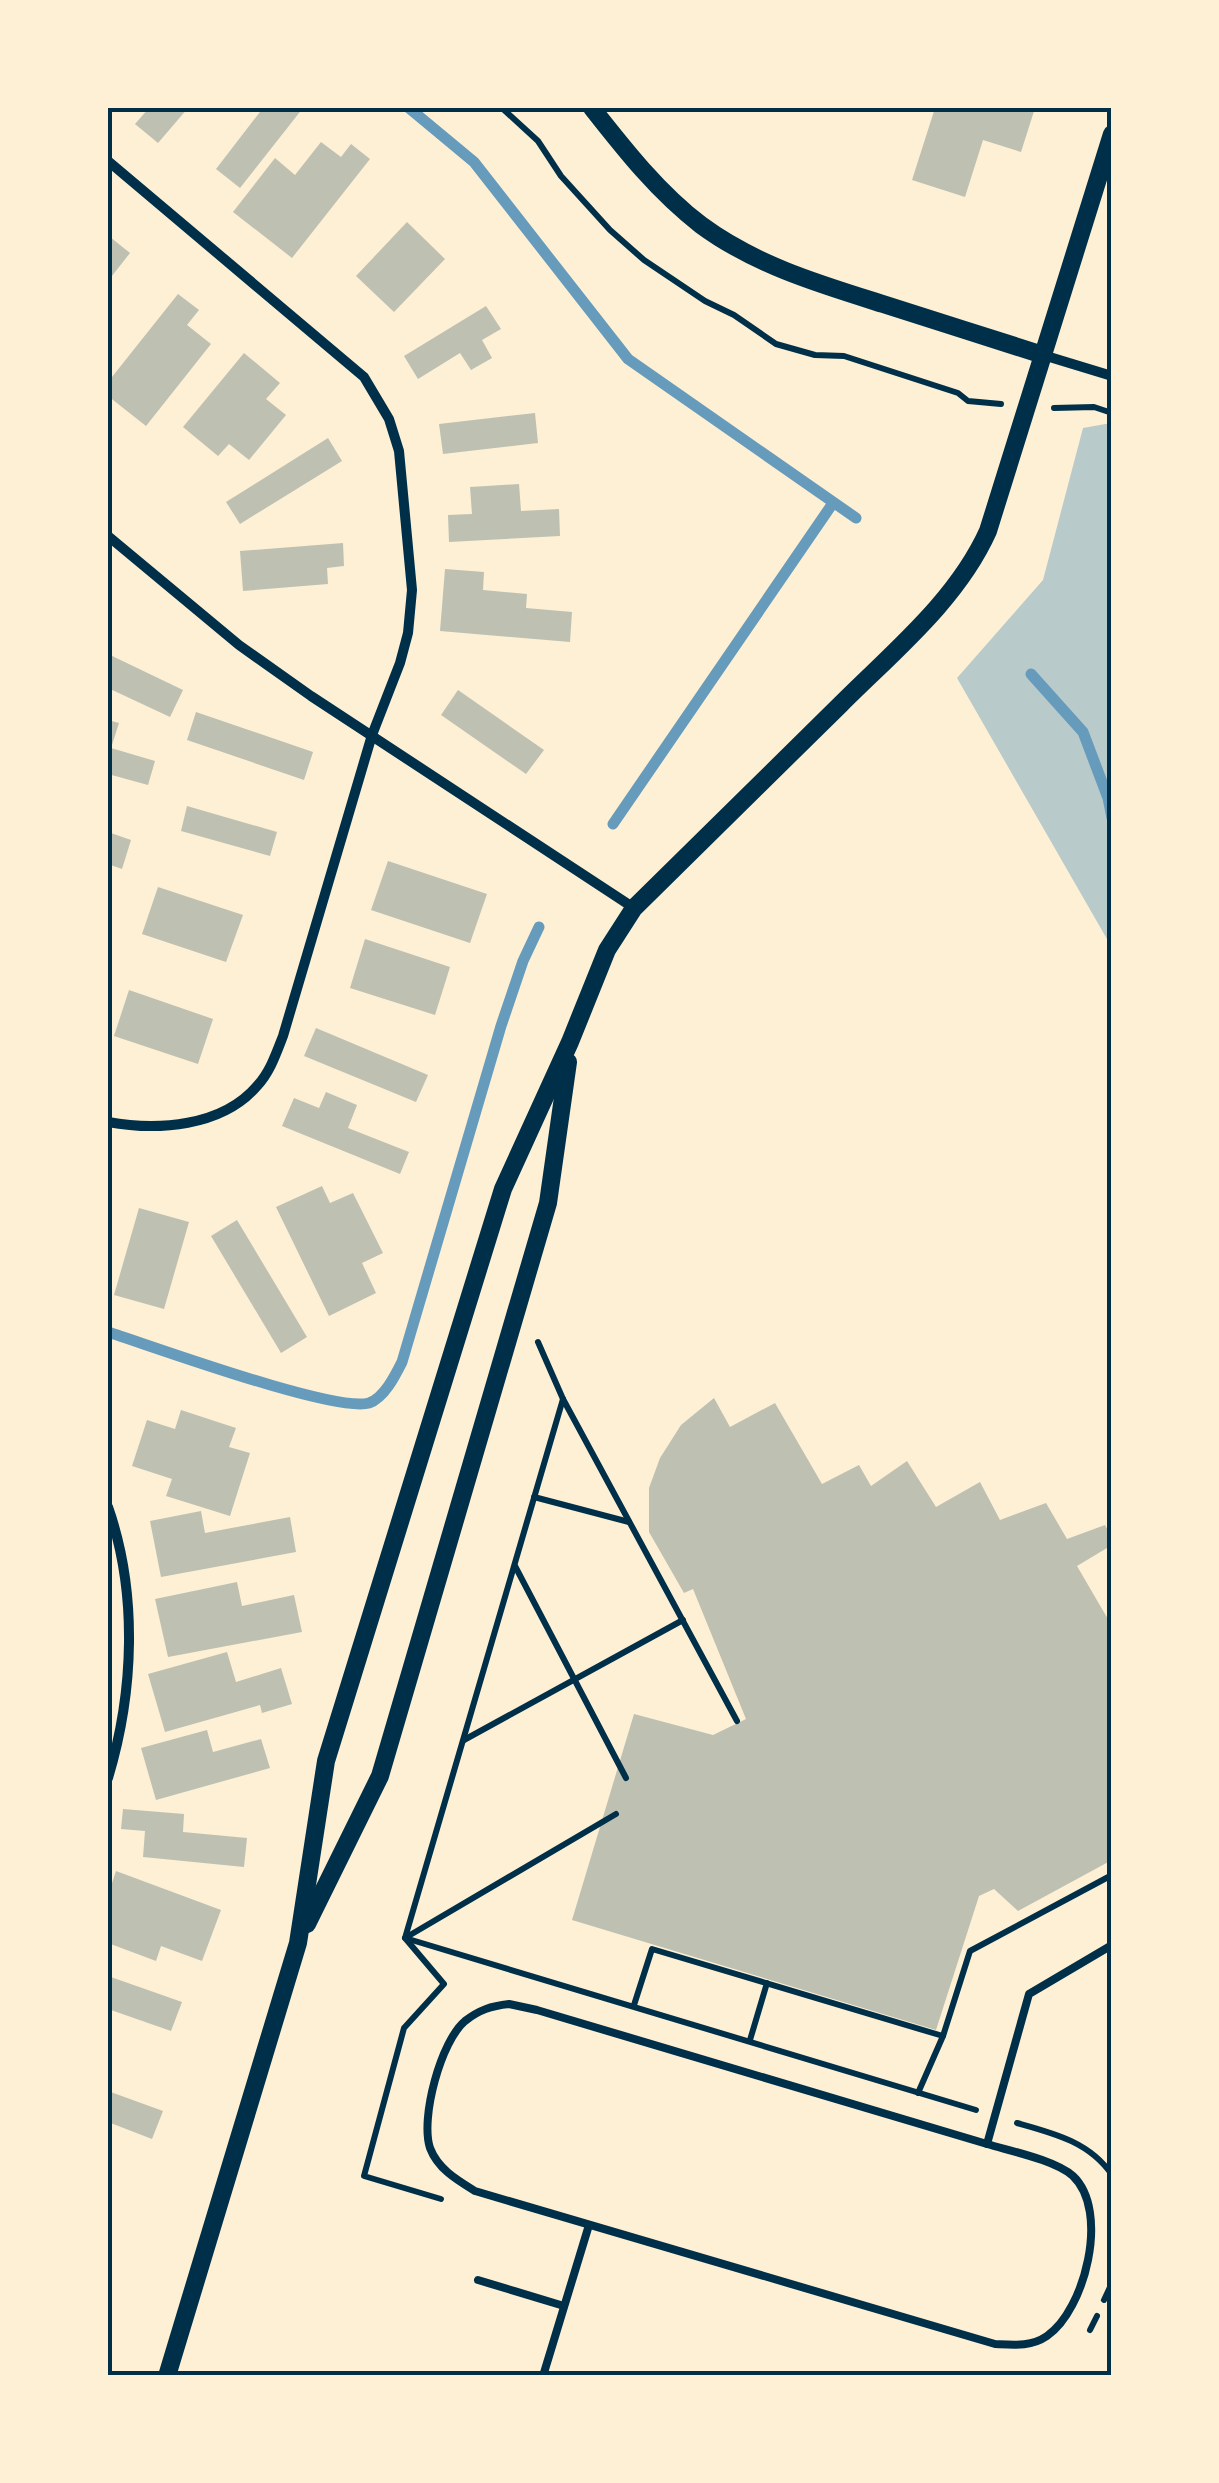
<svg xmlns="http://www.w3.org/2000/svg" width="1219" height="2483" viewBox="0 0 1219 2483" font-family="Merriweather,serif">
	<rect width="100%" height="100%" fill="#fdf0d5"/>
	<polygon fill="#b9caca" points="1111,423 1112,423 1111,946 957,678 1043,580 1083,428"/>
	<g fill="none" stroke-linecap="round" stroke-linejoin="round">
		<g stroke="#669bbc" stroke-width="11">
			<polyline points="409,108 474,162 628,359 856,518"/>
			<polyline points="1031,674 1083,732 1108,798 1112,818"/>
			<polyline points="613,824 833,503"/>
			<path d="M108,1332C152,1346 335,1413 369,1403C384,1398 395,1376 402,1362L501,1026L523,961L539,927"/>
		</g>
	</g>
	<g fill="#bec0b2">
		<polygon points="149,108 188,108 158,143 135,124"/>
		<polygon points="263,108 303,108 240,188 216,169"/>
		<polygon points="935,108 1035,108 1021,152 983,140 965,197 912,180"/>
		<polygon points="321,142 341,157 351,144 370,159 292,258 233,212 275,158 295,175"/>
		<polygon points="407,222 445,259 394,312 356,276"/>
		<polygon points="110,237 130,253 108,281 108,240"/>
		<polygon points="178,294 199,310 187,325 211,344 146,426 108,396 108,382"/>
		<polygon points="486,306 501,329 482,340 492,358 471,370 460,353 418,379 404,356"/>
		<polygon points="244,353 280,383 266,399 286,415 249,460 229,444 218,456 183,427"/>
		<polygon points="535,413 538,443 443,454 439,424"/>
		<polygon points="328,438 342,461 240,524 226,502"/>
		<polygon points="519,484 521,511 559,509 560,536 449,542 448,515 472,514 470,487"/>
		<polygon points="343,543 344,566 327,568 328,584 243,591 240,551"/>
		<polygon points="445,569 484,572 483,590 527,594 526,608 572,612 570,642 440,631"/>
		<polygon points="108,654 183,690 170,717 108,688"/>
		<polygon points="458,690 544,750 526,774 441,715"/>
		<polygon points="196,712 313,752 304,780 187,740"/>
		<polygon points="108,720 119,723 111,748 155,761 148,785 108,774"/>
		<polygon points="187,806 277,832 270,856 181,831"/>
		<polygon points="108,832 131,840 122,869 108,864"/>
		<polygon points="388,861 487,894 470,943 371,910"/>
		<polygon points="158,887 243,915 226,962 142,934"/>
		<polygon points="365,939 450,967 435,1015 350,988"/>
		<polygon points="129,990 213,1019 198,1064 114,1036"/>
		<polygon points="316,1028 428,1075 416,1102 304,1056"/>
		<polygon points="326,1092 357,1105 348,1128 409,1152 400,1174 282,1126 294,1098 319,1108"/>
		<polygon points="322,1186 330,1203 353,1193 383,1253 362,1263 376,1293 329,1316 276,1207"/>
		<polygon points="139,1208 189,1222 164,1309 114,1295"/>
		<polygon points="237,1220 307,1337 281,1353 211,1236"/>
		<polygon points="714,1398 730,1427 775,1403 822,1484 859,1465 871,1486 907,1461 936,1507 980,1482 1000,1520 1046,1503 1067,1539 1105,1525 1112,1538 1112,1545 1077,1566 1112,1626 1112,1860 1018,1911 994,1889 979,1896 936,2030 572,1920 634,1714 713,1735 746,1719 693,1589 684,1593 649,1532 649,1488 660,1458 681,1425"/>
		<polygon points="181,1410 236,1428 229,1447 250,1453 230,1516 166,1496 172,1479 132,1466 147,1420 175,1429"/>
		<polygon points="201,1511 205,1533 290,1517 296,1552 161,1577 150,1521"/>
		<polygon points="237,1582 242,1606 294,1595 302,1632 168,1657 155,1599"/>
		<polygon points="227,1652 236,1682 281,1668 292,1704 262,1713 260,1705 165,1732 148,1674"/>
		<polygon points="207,1730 213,1752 261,1739 270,1768 156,1800 141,1748"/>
		<polygon points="123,1809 184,1814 183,1832 247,1838 244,1867 143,1857 145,1831 121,1829"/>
		<polygon points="116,1871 221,1910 202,1961 161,1946 156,1961 108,1943 108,1895"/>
		<polygon points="108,1976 182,2002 171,2031 108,2009"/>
		<polygon points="108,2091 163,2111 152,2139 108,2122"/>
	</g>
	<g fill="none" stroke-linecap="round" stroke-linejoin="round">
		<g stroke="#003049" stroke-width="6">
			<polyline points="502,108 538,141 561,176 610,230 644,260 705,301 734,315 776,344 815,355 844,356 958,393 968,401 1001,404"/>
			<polyline points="1054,408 1094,407 1112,413"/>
			<polyline points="538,1342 563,1399 737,1721"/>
			<polyline points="563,1399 405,1938 976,2110"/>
			<polyline points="534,1497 629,1522"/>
			<polyline points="515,1566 626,1778"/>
			<polyline points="464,1740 683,1620"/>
			<polyline points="634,2005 652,1949 943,2036"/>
			<polyline points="750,2040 767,1983"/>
			<polyline points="918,2093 943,2036 970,1951 1112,1875"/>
			<path d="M1017,2123C1053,2133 1090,2142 1112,2175"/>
			<polyline points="441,2199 364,2176 404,2028 444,1984 405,1938 616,1814"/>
			<polyline points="1104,2300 1112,2283"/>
			<polyline points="1090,2330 1097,2316"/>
		</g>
		<g stroke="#003049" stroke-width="8">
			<path d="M509,2004L537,2010L987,2144C1010,2151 1055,2160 1073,2176C1110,2211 1085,2310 1047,2336C1031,2347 1014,2345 995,2344L475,2191C457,2180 438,2169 430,2148C420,2118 441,2041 465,2021C479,2010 491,2006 509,2004Z"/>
			<polyline points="987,2144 1029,1994 1112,1945"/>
			<polyline points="478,2280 564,2306"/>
			<polyline points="543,2376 589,2225"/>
		</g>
		<g stroke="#003049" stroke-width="10">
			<path d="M108,161L364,377L389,419L399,451L412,590L408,633L400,663L372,735L283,1036C276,1054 270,1072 257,1086C222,1127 157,1131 108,1122"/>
			<polyline points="1043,355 1112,376"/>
			<polyline points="108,536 239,645 311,696 634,908"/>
			<path d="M108,1507C138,1593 134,1692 108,1778"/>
		</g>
		<g stroke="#003049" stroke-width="18">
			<path d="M592,108C625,150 658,192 701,225C755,265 819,284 883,304C936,321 990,338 1043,355"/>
			<polyline points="307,1924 380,1776 548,1203 568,1062"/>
			<path d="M167,2376L298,1943L326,1761L503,1189L570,1042L607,950L634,908C703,840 772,772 841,704C893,652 957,600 988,531L1112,134"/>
		</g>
	</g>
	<rect width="1219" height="2483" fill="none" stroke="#fdf0d5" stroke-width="220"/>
	<rect x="110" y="110" width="999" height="2263" fill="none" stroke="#003049" stroke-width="4"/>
</svg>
